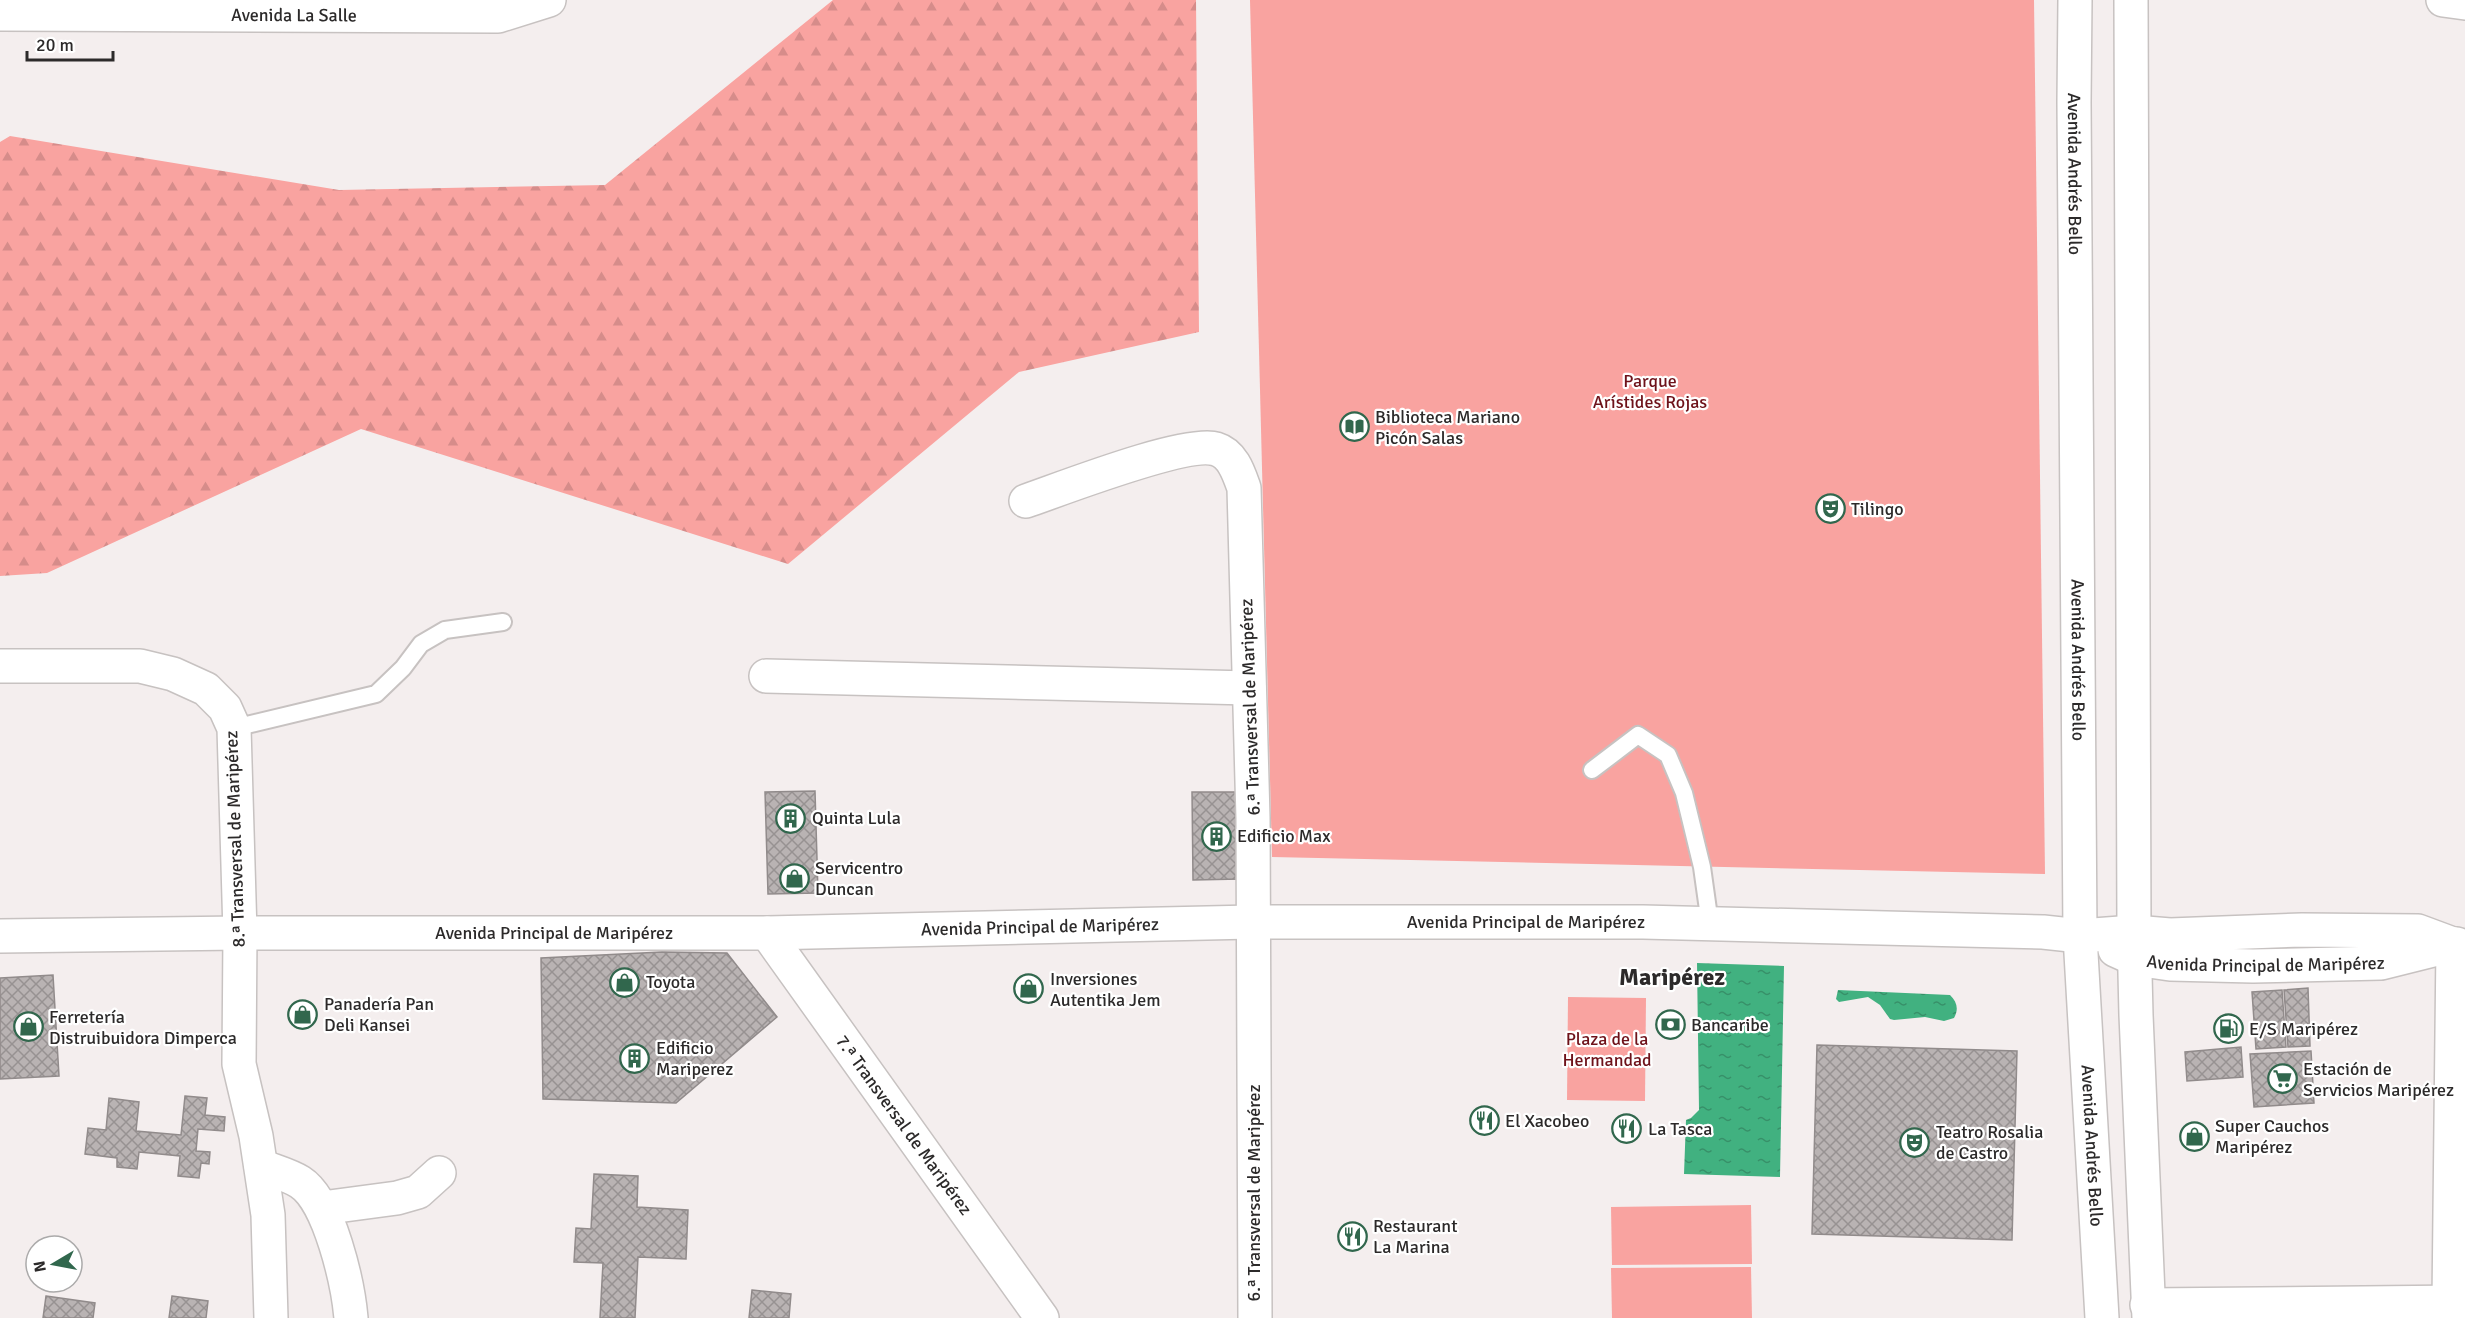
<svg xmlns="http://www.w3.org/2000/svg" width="2465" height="1318" viewBox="0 0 2465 1318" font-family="Signika,sans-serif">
	<defs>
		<pattern id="forest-firs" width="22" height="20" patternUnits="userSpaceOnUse" patternTransform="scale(1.5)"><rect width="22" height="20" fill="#f9a3a0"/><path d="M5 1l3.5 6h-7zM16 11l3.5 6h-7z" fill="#d68c8a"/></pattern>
		<pattern id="water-ripples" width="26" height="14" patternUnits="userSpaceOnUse" patternTransform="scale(1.5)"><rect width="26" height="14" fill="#41b180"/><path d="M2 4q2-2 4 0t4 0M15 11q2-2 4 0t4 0" fill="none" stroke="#379069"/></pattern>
		<pattern id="building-cross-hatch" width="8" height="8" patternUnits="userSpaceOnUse" patternTransform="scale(1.5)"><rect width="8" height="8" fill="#b9b3b3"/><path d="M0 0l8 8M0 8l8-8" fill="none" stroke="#979292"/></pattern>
	</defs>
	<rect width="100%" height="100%" fill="#f4eeee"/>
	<polygon fill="url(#forest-firs)" points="833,0 1196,0 1199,332 1019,372 788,564 361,429 47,573 0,576 0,142 10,136 339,190 605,185"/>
	<g fill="#f9a3a0">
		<polygon points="1250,0 2034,0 2045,874 1272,857"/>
		<polygon points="1568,997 1646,998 1645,1101 1567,1100"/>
		<polygon points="1751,1205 1752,1264 1612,1265 1611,1207"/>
		<polygon points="1751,1267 1752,1318 1612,1318 1611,1268"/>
	</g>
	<g fill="url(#water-ripples)">
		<polygon points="1697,963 1784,966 1780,1177 1684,1174 1686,1120 1691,1118 1699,1110"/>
		<path d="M1838,990L1950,995C1957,1002 1959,1009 1954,1018L1944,1021L1925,1017L1894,1020L1890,1019L1880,1005L1868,997L1839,1002L1836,999Z"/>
	</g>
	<g fill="url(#building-cross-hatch)" stroke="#918b8b" stroke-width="1.5">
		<polygon points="815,791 818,893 768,894 765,792"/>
		<polygon points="1192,792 1239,792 1240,879 1193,880"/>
		<polygon points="662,952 727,953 777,1017 676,1103 543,1099 541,958"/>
		<polygon points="53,975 59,1076 0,1079 0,978"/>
		<polygon points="2308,988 2310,1046 2288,1047 2284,990"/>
		<polygon points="2282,990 2286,1047 2256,1049 2252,992"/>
		<polygon points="1817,1045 2017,1051 2012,1240 1812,1234"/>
		<polygon points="2241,1047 2243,1077 2187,1081 2185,1052"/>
		<polygon points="2311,1051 2314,1103 2254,1107 2250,1054"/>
		<polygon points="185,1096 207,1098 205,1115 225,1117 224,1131 198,1129 196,1151 210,1152 209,1164 201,1163 199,1178 178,1176 180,1156 139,1152 137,1169 117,1167 117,1158 85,1154 88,1128 106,1130 109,1098 139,1102 136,1131 181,1135"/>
		<polygon points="594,1174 638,1176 637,1207 688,1210 686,1259 638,1257 635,1318 600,1318 603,1263 574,1262 576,1228 591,1229"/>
		<polygon points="752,1290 791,1294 789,1318 749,1318"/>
		<polygon points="46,1296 95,1303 93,1318 43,1318"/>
		<polygon points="172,1296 208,1301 206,1318 169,1318"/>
	</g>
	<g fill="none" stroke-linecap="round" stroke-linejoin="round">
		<defs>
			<g id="lane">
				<polyline points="234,728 376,694 403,668 421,644 445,630 503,622"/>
				<polyline points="1592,770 1638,735 1668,755 1684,793 1702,867 1710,924"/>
			</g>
			<g id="street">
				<polyline points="2443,0 2465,3"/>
				<path id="s1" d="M0,14L498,16L549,0"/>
				<path d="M1026,501C1061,489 1186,440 1216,449C1233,454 1239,474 1244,488L1253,818L1255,1318"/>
				<polyline points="0,666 140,666 173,674 206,689 225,708 234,728 240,933 239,1064 256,1136 268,1215 271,1318"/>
				<polyline points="766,676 1249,688"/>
				<polyline points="767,933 1042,1318"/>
				<path d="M261,1166C273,1171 289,1175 300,1182C330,1201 348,1284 351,1318"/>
				<polyline points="322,1208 397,1198 418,1192 439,1173"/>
				<polyline points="2449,1302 2453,944"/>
				<polyline points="2147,1305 2465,1302"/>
			</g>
			<g id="secondary">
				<path id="s2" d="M2075,0L2074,102L2080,936L2102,1318"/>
				<polyline points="2131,0 2134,932 2136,1015 2149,1318"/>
				<path id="s3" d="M0,936L240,933H767L1252,922H1643L2043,932L2080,936L2134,932L2170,935L2302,930L2418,931L2453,944"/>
				<path id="s4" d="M2115,950L2135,959L2170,964L2253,966L2381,963L2457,944"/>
			</g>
		</defs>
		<use href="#lane" stroke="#c7c2c1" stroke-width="20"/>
		<use href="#street" stroke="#c7c2c1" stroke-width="36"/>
		<use href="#secondary" stroke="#c7c2c1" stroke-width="36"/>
		<use href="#lane" stroke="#fff" stroke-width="16"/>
		<use href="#street" stroke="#fff" stroke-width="33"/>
		<use href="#secondary" stroke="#fff" stroke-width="33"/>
	</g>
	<defs>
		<symbol id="library-ring" viewBox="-11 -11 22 22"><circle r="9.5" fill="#fff" stroke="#31674d" stroke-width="1.5"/><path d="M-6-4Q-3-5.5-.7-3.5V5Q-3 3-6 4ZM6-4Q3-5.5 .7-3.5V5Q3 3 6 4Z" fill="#31674d"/></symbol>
		<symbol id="theatre-ring" viewBox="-11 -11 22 22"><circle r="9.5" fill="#fff" stroke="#31674d" stroke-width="1.5"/><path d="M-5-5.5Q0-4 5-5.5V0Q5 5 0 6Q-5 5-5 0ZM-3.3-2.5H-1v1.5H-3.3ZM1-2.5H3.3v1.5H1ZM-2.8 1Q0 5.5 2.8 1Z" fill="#31674d"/></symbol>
		<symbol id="building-ring" viewBox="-11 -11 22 22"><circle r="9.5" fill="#fff" stroke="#31674d" stroke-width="1.5"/><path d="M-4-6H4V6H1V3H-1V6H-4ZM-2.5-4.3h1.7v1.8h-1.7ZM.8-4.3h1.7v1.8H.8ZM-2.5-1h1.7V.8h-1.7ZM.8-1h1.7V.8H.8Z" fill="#31674d"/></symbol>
		<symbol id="shop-ring" viewBox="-11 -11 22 22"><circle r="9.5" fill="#fff" stroke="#31674d" stroke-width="1.5"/><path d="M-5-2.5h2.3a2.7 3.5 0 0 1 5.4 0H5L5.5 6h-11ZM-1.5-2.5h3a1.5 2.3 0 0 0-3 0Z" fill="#31674d"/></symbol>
		<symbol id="bank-ring" viewBox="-11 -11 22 22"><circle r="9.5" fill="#fff" stroke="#31674d" stroke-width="1.5"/><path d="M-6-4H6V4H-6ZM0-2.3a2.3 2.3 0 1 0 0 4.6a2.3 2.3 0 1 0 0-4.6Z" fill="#31674d"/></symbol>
		<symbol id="fuel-ring" viewBox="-11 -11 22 22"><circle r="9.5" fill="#fff" stroke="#31674d" stroke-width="1.5"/><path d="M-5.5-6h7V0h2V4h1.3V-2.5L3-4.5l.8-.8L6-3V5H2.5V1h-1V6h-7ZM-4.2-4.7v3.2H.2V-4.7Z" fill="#31674d"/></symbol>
		<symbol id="supermarket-ring" viewBox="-11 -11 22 22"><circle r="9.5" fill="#fff" stroke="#31674d" stroke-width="1.5"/><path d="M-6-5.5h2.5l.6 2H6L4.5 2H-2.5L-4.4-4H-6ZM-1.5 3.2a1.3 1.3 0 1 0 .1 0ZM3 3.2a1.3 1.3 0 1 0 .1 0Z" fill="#31674d"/></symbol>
		<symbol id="restaurant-ring" viewBox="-11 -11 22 22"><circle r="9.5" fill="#fff" stroke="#31674d" stroke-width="1.5"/><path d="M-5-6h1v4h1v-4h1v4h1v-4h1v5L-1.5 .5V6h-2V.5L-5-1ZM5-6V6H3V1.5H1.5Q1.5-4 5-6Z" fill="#31674d"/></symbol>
	</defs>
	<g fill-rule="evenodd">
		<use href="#library-ring" x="1338" y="410" width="33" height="33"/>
		<use href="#theatre-ring" x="1814" y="492" width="33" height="33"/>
		<use href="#building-ring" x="774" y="802" width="33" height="33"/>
		<use href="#building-ring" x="1200" y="820" width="33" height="33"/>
		<use href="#shop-ring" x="778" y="862" width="33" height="33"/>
		<use href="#shop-ring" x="608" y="966" width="33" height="33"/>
		<use href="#shop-ring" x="1012" y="972" width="33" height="33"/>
		<use href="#shop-ring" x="286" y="998" width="33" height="33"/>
		<use href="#bank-ring" x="1654" y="1008" width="33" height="33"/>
		<use href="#shop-ring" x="12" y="1010" width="33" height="33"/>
		<use href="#fuel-ring" x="2212" y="1012" width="33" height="33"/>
		<use href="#building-ring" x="618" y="1042" width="33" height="33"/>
		<use href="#supermarket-ring" x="2266" y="1062" width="33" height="33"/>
		<use href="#restaurant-ring" x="1468" y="1104" width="33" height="33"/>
		<use href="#restaurant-ring" x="1610" y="1112" width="33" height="33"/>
		<use href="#shop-ring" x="2178" y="1120" width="33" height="33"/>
		<use href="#theatre-ring" x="1898" y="1126" width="33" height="33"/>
		<use href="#restaurant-ring" x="1336" y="1220" width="33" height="33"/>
	</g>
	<g text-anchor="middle" stroke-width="4.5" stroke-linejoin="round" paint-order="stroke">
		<g font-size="18" fill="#2c2a2a" stroke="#fff">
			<text dy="6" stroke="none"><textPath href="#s1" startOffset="294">Avenida La Salle</textPath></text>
			<text dy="6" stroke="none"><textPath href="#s2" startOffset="174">Avenida Andrés Bello</textPath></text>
			<text dy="6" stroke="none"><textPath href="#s2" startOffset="660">Avenida Andrés Bello</textPath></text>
			<text transform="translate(1250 707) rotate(-92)" y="6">6.ª Transversal de Maripérez</text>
			<text transform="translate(235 839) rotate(-92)" y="6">8.ª Transversal de Maripérez</text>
			<text dy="6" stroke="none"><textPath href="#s3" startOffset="1526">Avenida Principal de Maripérez</textPath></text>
			<text dy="6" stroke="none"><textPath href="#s3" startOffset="1040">Avenida Principal de Maripérez</textPath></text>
			<text dy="6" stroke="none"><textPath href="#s3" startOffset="554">Avenida Principal de Maripérez</textPath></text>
			<text dy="6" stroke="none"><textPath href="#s4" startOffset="153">Avenida Principal de Maripérez</textPath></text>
			<text transform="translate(904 1125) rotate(54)" y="6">7.ª Transversal de Maripérez</text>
			<text dy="6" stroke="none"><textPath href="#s2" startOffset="1146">Avenida Andrés Bello</textPath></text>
			<text transform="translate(1254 1193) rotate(-90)" y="6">6.ª Transversal de Maripérez</text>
		</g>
		<g font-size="18" fill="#6e121a" stroke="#fff">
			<text x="1650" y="387">Parque<tspan x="1650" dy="21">Arístides Rojas</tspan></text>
			<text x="1607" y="1045">Plaza de la<tspan x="1607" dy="21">Hermandad</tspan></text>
		</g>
		<g font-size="18" fill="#2c2a2a" stroke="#fff" text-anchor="start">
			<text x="1375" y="423">Biblioteca Mariano<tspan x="1375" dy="21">Picón Salas</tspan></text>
			<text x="1851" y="515">Tilingo</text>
			<text x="812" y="824">Quinta Lula</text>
			<text x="1237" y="842">Edificio Max</text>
			<text x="815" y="874">Servicentro<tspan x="815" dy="21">Duncan</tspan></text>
			<text x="1050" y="985">Inversiones<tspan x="1050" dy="21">Autentika Jem</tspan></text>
			<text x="646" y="988">Toyota</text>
			<text x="324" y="1010">Panadería Pan<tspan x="324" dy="21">Deli Kansei</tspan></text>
			<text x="49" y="1023">Ferretería<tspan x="49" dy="21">Distruibuidora Dimperca</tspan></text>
			<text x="1691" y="1031">Bancaribe</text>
			<text x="2249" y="1035">E/S Maripérez</text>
			<text x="656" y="1054">Edificio<tspan x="656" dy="21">Mariperez</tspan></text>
			<text x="2303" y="1075">Estación de<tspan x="2303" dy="21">Servicios Maripérez</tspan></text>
			<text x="1505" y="1127">El Xacobeo</text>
			<text x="2215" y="1132">Super Cauchos<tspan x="2215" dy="21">Maripérez</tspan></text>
			<text x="1648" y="1135">La Tasca</text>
			<text x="1936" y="1138">Teatro Rosalia<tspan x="1936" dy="21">de Castro</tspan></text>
			<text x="1373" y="1232">Restaurant<tspan x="1373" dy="21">La Marina</tspan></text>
		</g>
		<g font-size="24" font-weight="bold" fill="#2c2a2a" stroke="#fff">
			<text x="1672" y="985">Maripérez</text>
		</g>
	</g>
	<g transform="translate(54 1264) rotate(260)"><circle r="28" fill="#ffffff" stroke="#abaaaa" stroke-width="1.5"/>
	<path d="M0-4.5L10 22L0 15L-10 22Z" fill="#31674d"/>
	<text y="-9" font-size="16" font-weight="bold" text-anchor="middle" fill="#2c2a2a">N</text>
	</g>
	<path d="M27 51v9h86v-9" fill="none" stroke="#2c2a2a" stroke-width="3"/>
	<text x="36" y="51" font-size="18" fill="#2c2a2a" stroke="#ffffff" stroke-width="4.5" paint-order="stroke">20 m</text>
</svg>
